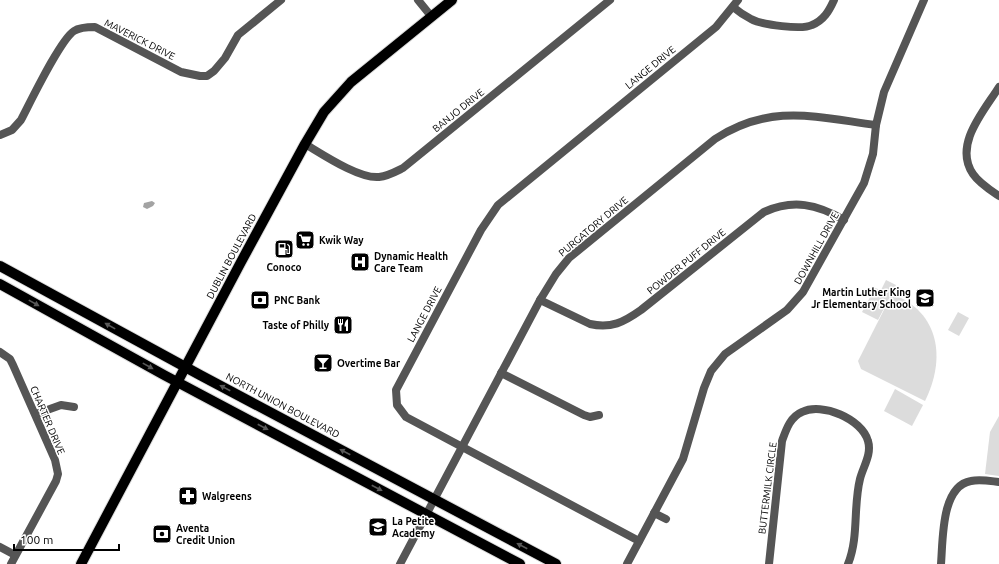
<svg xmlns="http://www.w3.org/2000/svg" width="999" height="564" viewBox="0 0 999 564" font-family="Ubuntu,sans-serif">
	<rect width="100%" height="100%" fill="#fff"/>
	<g fill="#dcdcdc">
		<polygon points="886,280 896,285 878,320 862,312 875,288 881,290"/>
		<path d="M892,294C940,312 946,359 925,401L861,369L858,361Z"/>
		<polygon points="958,312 969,318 959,336 948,330"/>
		<polygon points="895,389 923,405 912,426 884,411"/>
		<polygon points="999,416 999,476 985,474 990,432"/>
	</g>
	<polygon fill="#a3a3a3" points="152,201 155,203 153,206 147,209 143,207 144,203"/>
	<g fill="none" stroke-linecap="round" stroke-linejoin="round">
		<defs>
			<g id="major">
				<polyline points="0,266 200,375 556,564"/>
				<polyline points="0,284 164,375 520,564"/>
				<polyline points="81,564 241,262 305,144 324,112 351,82 452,0"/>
			</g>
		</defs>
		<use href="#major" stroke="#dbdbdb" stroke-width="12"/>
		<g stroke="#555" stroke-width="8">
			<polyline points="418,0 431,16"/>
			<path d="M733,7C739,12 745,16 751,19C762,25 802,30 812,25C824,20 829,11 834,0"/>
			<path d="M999,87C984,111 953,145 973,174C979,183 990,190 999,196"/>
			<path d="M0,135L12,130L21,120C31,101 60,40 74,31C80,27 88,27 95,27L181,72L200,76H207L214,71L225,58L238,35L281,0"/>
			<path d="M305,144C322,154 359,179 379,177C388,176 395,172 403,168L610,0"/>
			<path d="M540,300L590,324C611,329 624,322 641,310L764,212C793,199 817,204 844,220"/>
			<polyline points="0,352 10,359 13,365 55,460 58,474 56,481 11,564"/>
			<polyline points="501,373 584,415 590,417 599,415"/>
			<polyline points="36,414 61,405 74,407"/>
			<polyline points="654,513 666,519"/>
			<polyline points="639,541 406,417 397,405 396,390 481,230 498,205 716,27 738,0"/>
			<polyline points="0,547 15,555"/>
			<path d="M400,564L540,300L556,274L569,258L715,139C771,103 815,117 876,125"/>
			<polyline points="627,564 683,459 704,388 711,371 725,354 787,310 803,292 864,183 873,154 876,125 884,92 924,0"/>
			<path d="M769,564L782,441C786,430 790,417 802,412C822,402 862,419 868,441C872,454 863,467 860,479C853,507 859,537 848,564"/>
			<path d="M941,564C943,540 941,486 971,481C980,479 990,481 999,482"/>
		</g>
		<use href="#major" stroke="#000" stroke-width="10"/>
	</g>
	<defs><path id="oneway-solid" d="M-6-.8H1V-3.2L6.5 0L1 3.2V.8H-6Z"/></defs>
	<g fill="#595959">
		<use href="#oneway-solid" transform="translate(34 303) rotate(29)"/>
		<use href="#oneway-solid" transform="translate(110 326) rotate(-151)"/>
		<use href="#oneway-solid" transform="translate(148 366) rotate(29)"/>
		<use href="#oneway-solid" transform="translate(225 388) rotate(-152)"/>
		<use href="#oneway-solid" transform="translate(263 427) rotate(28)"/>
		<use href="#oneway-solid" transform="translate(345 452) rotate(-152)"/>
		<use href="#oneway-solid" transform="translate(377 488) rotate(28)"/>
		<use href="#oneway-solid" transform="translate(522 546) rotate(-152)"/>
	</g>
	<defs>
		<symbol id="supermarket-square" viewBox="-11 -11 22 22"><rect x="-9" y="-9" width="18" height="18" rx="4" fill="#000" stroke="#fff"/><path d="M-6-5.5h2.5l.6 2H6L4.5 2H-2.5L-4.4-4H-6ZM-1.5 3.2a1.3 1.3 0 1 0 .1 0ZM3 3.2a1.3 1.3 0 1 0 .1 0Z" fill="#fff"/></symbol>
		<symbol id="fuel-square" viewBox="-11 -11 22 22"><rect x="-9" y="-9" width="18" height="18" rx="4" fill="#000" stroke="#fff"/><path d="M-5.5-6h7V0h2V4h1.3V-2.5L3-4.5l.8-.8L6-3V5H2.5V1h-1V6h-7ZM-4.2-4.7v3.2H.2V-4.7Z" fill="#fff"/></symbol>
		<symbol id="hospital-square" viewBox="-11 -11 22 22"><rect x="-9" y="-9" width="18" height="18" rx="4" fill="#000" stroke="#fff"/><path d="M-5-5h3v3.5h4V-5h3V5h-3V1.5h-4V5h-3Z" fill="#fff"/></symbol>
		<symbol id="school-square" viewBox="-11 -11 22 22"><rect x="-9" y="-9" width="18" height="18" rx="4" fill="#000" stroke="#fff"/><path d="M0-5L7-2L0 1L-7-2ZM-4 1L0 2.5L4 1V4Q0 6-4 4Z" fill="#fff"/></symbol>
		<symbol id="bank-square" viewBox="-11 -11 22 22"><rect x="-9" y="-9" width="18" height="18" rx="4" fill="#000" stroke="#fff"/><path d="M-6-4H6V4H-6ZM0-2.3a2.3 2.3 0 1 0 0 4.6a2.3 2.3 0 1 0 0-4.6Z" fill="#fff"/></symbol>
		<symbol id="restaurant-square" viewBox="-11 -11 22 22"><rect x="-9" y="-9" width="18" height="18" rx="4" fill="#000" stroke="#fff"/><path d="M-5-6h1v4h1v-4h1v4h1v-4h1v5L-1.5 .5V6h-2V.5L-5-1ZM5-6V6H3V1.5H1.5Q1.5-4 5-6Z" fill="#fff"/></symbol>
		<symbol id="bar-square" viewBox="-11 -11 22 22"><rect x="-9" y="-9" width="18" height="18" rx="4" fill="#000" stroke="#fff"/><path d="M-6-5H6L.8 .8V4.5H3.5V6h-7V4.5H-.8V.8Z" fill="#fff"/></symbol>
		<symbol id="pharmacy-square" viewBox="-11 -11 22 22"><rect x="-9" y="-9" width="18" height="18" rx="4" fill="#000" stroke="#fff"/><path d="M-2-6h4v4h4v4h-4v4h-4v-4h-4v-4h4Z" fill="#fff"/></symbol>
	</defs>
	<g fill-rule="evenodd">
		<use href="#supermarket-square" x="294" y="229" width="22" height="22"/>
		<use href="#fuel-square" x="273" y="238" width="22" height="22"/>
		<use href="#hospital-square" x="349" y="251" width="22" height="22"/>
		<use href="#school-square" x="914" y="287" width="22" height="22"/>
		<use href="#bank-square" x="249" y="289" width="22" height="22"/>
		<use href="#restaurant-square" x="332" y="314" width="22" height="22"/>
		<use href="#bar-square" x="312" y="352" width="22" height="22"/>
		<use href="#pharmacy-square" x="177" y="485" width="22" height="22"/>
		<use href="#school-square" x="367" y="516" width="22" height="22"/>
		<use href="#bank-square" x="151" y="523" width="22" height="22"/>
	</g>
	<g text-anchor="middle" stroke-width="3" stroke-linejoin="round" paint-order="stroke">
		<g font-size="10" fill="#000" stroke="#fff">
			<text transform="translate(140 39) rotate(27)" y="4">MAVERICK DRIVE</text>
			<text transform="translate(650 67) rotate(-39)" y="4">LANGE DRIVE</text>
			<text transform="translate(458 110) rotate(-39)" y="4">BANJO DRIVE</text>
			<text transform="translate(593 226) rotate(-40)" y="4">PURGATORY DRIVE</text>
			<text transform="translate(816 248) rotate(-61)" y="4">DOWNHILL DRIVE</text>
			<text transform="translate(231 256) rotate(-62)" y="4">DUBLIN BOULEVARD</text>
			<text transform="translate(686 261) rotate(-39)" y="4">POWDER PUFF DRIVE</text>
			<text transform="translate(424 314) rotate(-62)" y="4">LANGE DRIVE</text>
			<text transform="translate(283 405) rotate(28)" y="4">NORTH UNION BOULEVARD</text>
			<text transform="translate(48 420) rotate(67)" y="4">CHARTER DRIVE</text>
			<text transform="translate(767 488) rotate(-83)" y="4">BUTTERMILK CIRCLE</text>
		</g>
		<g font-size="10" font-weight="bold" fill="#000" stroke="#fff" text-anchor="start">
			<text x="319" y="244">Kwik Way</text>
			<text x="374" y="260">Dynamic Health<tspan x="374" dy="12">Care Team</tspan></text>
			<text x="284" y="271" text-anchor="middle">Conoco</text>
			<text x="911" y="296" text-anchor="end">Martin Luther King<tspan x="911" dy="12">Jr Elementary School</tspan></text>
			<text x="274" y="304">PNC Bank</text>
			<text x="329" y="329" text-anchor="end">Taste of Philly</text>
			<text x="337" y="367">Overtime Bar</text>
			<text x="202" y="500">Walgreens</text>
			<text x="392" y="525">La Petite<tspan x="392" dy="12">Academy</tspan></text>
			<text x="176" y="532">Aventa<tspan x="176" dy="12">Credit Union</tspan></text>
		</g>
	</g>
	<path d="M14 544v6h105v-6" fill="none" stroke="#000000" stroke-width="2"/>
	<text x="20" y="544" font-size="12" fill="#000000" stroke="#ffffff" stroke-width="3" paint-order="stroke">100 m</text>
</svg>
